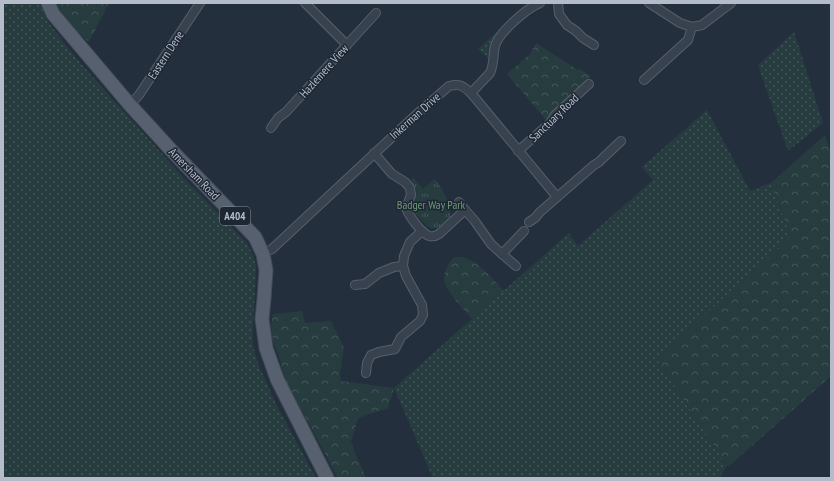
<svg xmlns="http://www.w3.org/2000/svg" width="834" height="481" viewBox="0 0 834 481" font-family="'PT Sans Narrow',sans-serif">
	<defs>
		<pattern id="grass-dots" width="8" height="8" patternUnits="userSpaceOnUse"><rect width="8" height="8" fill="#263c3f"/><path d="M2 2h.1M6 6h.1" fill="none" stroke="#435659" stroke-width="1.8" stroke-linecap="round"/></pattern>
		<pattern id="forest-crowns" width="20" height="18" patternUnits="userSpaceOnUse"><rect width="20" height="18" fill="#263c3f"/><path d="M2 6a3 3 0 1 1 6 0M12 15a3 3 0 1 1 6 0" fill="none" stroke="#435659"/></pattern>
		<pattern id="park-tufts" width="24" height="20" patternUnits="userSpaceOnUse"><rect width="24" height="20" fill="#263c3f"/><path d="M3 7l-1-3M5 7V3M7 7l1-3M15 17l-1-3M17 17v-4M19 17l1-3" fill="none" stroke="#435659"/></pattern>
	</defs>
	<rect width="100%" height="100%" fill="#242f3e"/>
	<g fill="url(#grass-dots)">
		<polygon points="3,3 39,3 49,23 76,58 180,174 246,242 252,253 256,266 253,327 253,346 259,366 276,404 316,478 3,478"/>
		<polygon points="506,23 495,37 491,50 489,59 478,49"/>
		<polygon points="794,32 823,123 788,151 758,65"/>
		<polygon points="707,110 750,191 771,183 791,237 783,243 657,359 727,466 721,475 722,478 433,478 394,388 569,233 578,246 653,180 642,167"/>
	</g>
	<g fill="url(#forest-crowns)">
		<polygon points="53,3 109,3 89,42 56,11"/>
		<polygon points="536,43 578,70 580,69 591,76 550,114 546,120 507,74 531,53"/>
		<polygon points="825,135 831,152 831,376 728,467 657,359 783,243 791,237 771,183"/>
		<path d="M454,257C460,257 465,257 470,260C482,265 495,282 504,291L472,319C465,311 445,290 444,280C444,276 445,271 447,268C449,263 451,260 454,257Z"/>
		<polygon points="302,311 305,323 331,321 344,348 340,374 341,381 394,388 388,408 358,418 351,443 366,478 338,478 284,377 279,356 273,342 271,327 273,314"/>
	</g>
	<path fill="url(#park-tufts)" d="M413,177L423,189L435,179C441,187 446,195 449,205C451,209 449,213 451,217C444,223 438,232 428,227C424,222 416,216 413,210C409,200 424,197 411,180Z"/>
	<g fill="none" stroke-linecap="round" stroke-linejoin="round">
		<defs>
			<g id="minor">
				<polyline points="305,3 347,45"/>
				<polyline points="558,3 559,14 567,25 576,31 583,38 594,45"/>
				<polyline points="649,3 680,23 692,27"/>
				<polyline points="644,80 688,40 692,27 702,25 731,3"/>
				<path d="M471,93L490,73C494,65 493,55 495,46C499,32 527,8 540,3"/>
				<polyline points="130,105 139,95 200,3"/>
				<polyline points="271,128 278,118 286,112 376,13"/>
				<polyline points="518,151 550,123 555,115 589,84"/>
				<path d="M374,153L392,174L405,182L410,188L411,195L406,208C409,216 421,233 429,236C433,237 436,236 439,234L465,210L474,220L491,244L502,254L524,231"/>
				<polyline points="459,202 465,210"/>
				<polyline points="529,222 535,218 540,212 594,165 599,162 603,158 621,141"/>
				<path d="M263,254L272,249L418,113L449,86C460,83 463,86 471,93L557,197"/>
				<polyline points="502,254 516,266"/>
				<polyline points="355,285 365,284 379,273 394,267 403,266"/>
				<polyline points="366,373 367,363 371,355 379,352 395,349 401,337 420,321 423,315 422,305 406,276 403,266 404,256 410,242 422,231"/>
			</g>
			<polyline id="primary" points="48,3 53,14 130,105 172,151 255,237 263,254 266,270 264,299 262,319 266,348 277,379 327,478"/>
		</defs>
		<use href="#minor" stroke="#565f6c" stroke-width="10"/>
		<use href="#primary" stroke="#414a57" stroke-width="15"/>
		<use href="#minor" stroke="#38414e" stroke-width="8"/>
		<use href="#primary" stroke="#56606e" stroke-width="13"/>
	</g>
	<g text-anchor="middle" stroke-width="3" stroke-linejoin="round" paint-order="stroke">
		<rect fill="#1d2633" stroke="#878f9c" stroke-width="1" x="220" y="207" width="30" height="18" rx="3"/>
		<g font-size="11" font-weight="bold" fill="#b4bcc9">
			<text x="235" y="220">A404</text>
		</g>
		<g font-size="12" fill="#b4bcc9" stroke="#1d2633">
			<text transform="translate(166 55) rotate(-57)" y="4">Eastern Dene</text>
			<text transform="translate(324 71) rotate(-48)" y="4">Hazlemere View</text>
			<text transform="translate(415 116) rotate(-42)" y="4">Inkerman Drive</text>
			<text transform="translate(554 118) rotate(-44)" y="4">Sanctuary Road</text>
			<text transform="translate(194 174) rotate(46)" y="4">Amersham Road</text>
		</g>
		<g font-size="12" fill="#6b9a76" stroke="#1d2633">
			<text x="431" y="209">Badger Way Park</text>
		</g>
	</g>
	<rect width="834" height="481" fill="none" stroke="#b4bcc9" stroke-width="8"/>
</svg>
